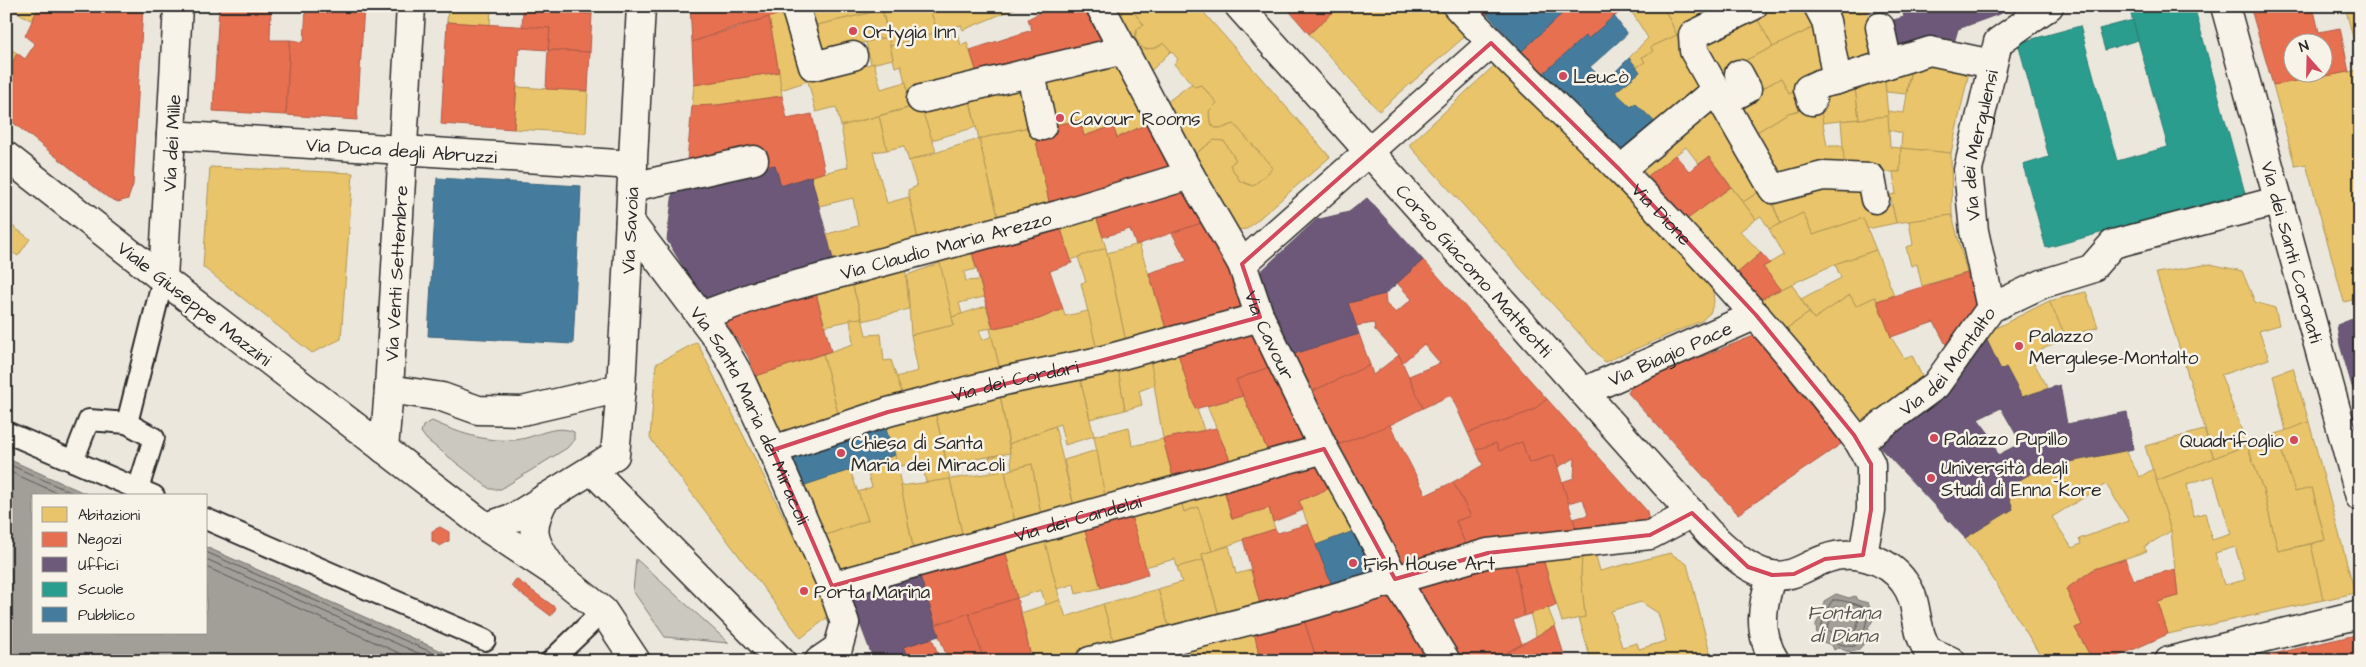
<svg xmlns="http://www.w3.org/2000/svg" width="2366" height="667" viewBox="0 0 2366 667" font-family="'Architects Daughter',sans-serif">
	<rect width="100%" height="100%" fill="#ebe7dd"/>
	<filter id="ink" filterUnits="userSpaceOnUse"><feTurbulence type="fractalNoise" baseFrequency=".02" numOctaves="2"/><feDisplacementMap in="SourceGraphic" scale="10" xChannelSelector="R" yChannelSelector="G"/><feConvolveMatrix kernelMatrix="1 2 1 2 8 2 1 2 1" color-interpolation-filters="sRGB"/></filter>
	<g filter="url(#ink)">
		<g fill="#cbc8bf" stroke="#7b7a75">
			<path d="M432,421C459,433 484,442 514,440C534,439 554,423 574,432V440L567,448L501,489H490L427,440L421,432L423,426Z"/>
			<polygon points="636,559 728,642 728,643 665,637 633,591"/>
		</g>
		<g fill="#a29f98" stroke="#72716c">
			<polygon points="6,458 91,496 34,496 34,633 206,633 206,547 464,661 6,661"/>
			<path d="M1836,594L1849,598L1855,596L1857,600L1868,603L1873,615L1872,622L1868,627L1871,634L1866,636C1864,650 1851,657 1839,647L1834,650L1832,645L1823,642L1817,636L1816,624L1820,617L1818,613L1823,610L1824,601Z"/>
		</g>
		<g fill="#e9c46a" stroke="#b09657" fill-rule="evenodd">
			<polygon points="6,6 39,6 32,21 12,9 6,19"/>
			<polygon points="448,6 491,6 490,25 447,22"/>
			<polygon points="802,6 882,6 882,10 809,27"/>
			<polygon points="882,6 929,6 938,33 890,46"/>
			<polygon points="929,6 1016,6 1016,8 963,30 961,25 938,33"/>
			<polygon points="1113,6 1129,6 1144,25 1137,29 1135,37 1138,43 1144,49 1155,48 1164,43 1171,51 1150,72"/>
			<polygon points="1129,6 1198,6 1330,157 1247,229 1236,230 1195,154 1214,140 1224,141 1236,160 1230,165 1240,181 1253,186 1273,168 1234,124 1223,128 1215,128 1210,123 1209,111 1217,103 1201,85 1195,87 1174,64 1178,59 1164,43 1155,48 1144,49 1138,43 1135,37 1137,29 1144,25"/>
			<polygon points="1340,6 1445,6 1469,33 1379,111 1309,34"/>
			<polygon points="1628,6 1663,6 1677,35 1651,47 1653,52 1642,57 1645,62 1637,67 1629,58 1648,38"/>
			<polygon points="1663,6 1739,6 1677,35"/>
			<polygon points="1768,6 1808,6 1821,24 1773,47 1754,13"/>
			<polygon points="1828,6 1858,6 1859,13 1867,10 1876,62 1849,68"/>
			<polygon points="1858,6 1885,6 1859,13"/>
			<polygon points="2345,6 2360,6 2360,37 2353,38"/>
			<polygon points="882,10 888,37 817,54 809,27"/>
			<polygon points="788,12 808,81 781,90 769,17"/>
			<polygon points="1754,13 1773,47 1742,62 1737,82 1723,89 1702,53 1706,35"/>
			<polygon points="1821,24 1821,79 1789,93 1781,78 1756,92 1742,62"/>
			<polygon points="955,27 961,45 967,42 979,80 908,95 901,65 895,67 890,46"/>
			<polygon points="1677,35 1705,88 1659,126 1635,103 1631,107 1615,92 1640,72 1637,67 1645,62 1642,57 1653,52 1651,47"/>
			<polygon points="888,37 893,59 871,64 866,42"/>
			<polygon points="6,46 17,53 6,77"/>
			<polygon points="1112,60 1147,124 1117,138 1113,126 1084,136 1080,120 1051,126 1042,78"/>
			<polygon points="1912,62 1971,63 1951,153 1901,148 1902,133 1889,130 1887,111 1904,113"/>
			<polygon points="1912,62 1906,94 1886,92 1884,72"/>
			<polygon points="874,63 881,89 906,82 908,95 914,106 841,126 836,107 816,112 808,81"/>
			<polygon points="1497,63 1707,283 1713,292 1714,302 1710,313 1701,321 1605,362 1409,145"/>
			<polygon points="2360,70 2360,298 2344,302 2306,164 2295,166 2273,85"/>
			<polygon points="779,72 782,96 717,105 692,106 694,85"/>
			<polygon points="1884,72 1888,116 1859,119 1854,81"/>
			<polygon points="1781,78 1789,93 1800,89 1809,108 1788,113 1749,137 1732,106"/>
			<polygon points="1854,81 1859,119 1822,123 1819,94"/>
			<polygon points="1022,82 1033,126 979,139 968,93"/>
			<polygon points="1191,84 1195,87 1201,85 1217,103 1209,111 1210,123 1215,128 1223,128 1234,124 1273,168 1253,186 1240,181 1230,165 1236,160 1224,141 1214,140 1195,154 1167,102"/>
			<polygon points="517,87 588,91 586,133 514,129"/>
			<polygon points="968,93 976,127 932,140 920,105"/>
			<polygon points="1712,102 1765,188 1743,202 1709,157 1699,164 1686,147 1648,176 1637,164"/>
			<polygon points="920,105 936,151 909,161 904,146 887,150 879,116"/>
			<polygon points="1820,106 1827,146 1844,146 1845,172 1771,174 1749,137 1788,113"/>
			<polygon points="879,116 887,150 873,152 887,203 909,197 919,245 835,267 827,234 858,226 853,198 819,206 811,176 848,167 841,126"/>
			<polygon points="1888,116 1890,147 1901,148 1900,172 1845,172 1841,121"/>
			<polygon points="1033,126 1051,211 1000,225 979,139"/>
			<polygon points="979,139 1000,225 919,245 908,190 917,186 909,161"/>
			<polygon points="1901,148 1951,153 1952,215 1896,223 1890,195 1896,194 1893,172 1900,172"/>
			<polygon points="210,167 353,173 341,339 312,353 203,267"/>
			<polygon points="1861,182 1869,212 1892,205 1896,223 1867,229 1863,218 1813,235 1803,213 1781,224 1771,199"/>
			<polygon points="1731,187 1756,219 1740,231 1761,253 1735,275 1686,220"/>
			<polygon points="1765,188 1781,224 1769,229 1761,216 1756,219 1743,202"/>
			<polygon points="1094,210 1106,248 1071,260 1058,220"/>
			<polygon points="1803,213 1813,235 1863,218 1876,250 1835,264 1781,289 1763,267 1783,255 1769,229"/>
			<polygon points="1952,215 1967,273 1922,286 1917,264 1911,266 1906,247 1913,245 1909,221"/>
			<polygon points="6,221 30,239 18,256 6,248"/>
			<polygon points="1139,244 1168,335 1127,347 1107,253"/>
			<polygon points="970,245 976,269 964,272 966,281 979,280 984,297 959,303 962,314 952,317 937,254"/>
			<polygon points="1106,248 1127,347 1098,355 1081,283 1086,282 1078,257"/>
			<polygon points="1876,250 1894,295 1877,301 1875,297 1856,306 1850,295 1814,319 1801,299 1841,278 1835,264"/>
			<polygon points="905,263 909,309 863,321 850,277"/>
			<polygon points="940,263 954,325 911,335 907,275"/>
			<polygon points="2210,264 2242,271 2255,302 2275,308 2279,325 2259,331 2269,359 2221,375 2247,445 2214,458 2156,273"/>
			<polygon points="850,277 862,318 825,326 814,286"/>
			<polygon points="1792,284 1809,313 1783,331 1757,301"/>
			<polygon points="2086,292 2098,327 2066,337 2049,301"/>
			<polygon points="1850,295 1856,306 1875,297 1891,337 1904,358 1912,355 1926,385 1866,430 1783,331 1809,313 1814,319"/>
			<polygon points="2049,301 2066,337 2030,356 2048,388 2022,397 2006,367 2001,370 1984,334"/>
			<polygon points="986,306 993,328 979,330 983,340 992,336 1002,377 905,402 896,377 918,371 911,335 954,325 952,317"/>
			<polygon points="1063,309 1065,316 1088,311 1098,355 1002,377 990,329 1039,319"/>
			<polygon points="862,318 866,335 881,334 884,361 891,360 905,402 840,422 823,354 853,344 850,319"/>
			<polygon points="697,342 832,614 801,638 650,438 656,364"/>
			<polygon points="1176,347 1204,430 1163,439 1149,354"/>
			<polygon points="823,354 840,422 783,440 756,376"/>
			<polygon points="1149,354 1155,385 1139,391 1142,405 1125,410 1117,363"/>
			<polygon points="1117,363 1125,410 1090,419 1078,371"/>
			<polygon points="2293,368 2309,422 2286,431 2273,375"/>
			<polygon points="1078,371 1094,436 1065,445 1060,424 1009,444 999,389"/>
			<polygon points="999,389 1010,453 947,464 934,407"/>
			<polygon points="1243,396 1271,458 1234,469 1207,406"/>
			<polygon points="934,407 950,479 926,483 922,461 897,467 883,421"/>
			<polygon points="2309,422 2355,593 2323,600 2311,544 2325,540 2312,488 2295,492 2276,434"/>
			<polygon points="1055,426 1075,511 1042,521 1032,464 1012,469 1009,444"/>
			<polygon points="1129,427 1132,446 1163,439 1175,485 1106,503 1094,436"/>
			<polygon points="2204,430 2214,458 2156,481 2145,446"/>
			<polygon points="2276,434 2295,492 2312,488 2325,540 2278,551 2263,490 2247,445"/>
			<path d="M2247,445L2263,490L2278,551L2311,544L2323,600L2168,634L2158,602L2178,596L2171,531L2156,481ZM2213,476L2231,534L2212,540L2205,513L2193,516L2187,484ZM2235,547L2245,580L2224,585L2215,553Z"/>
			<polygon points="1097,450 1106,503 1075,511 1064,460"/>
			<path d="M2125,451L2140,477L2153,469L2171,531L2144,547L2147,551L2094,569L2066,589L2082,625L2075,628L2093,661H2044L1977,553L1965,538L2013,509L2006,488L2040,468ZM2106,484L2129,521L2079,539L2081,544L2072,548L2052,517Z"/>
			<polygon points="1002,454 1005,471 992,473 989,457"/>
			<polygon points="895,455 915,557 840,578 823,536 868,520 858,492 872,487 865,465"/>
			<polygon points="1032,464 1042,521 1016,528 1005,471"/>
			<polygon points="850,470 868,520 823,536 802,486"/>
			<polygon points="1005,471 1016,528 964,543 950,479"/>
			<polygon points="950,479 964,543 915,557 901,486"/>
			<polygon points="1223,486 1232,519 1269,508 1275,529 1212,551 1198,507 1184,512 1180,498"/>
			<polygon points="1332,487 1354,531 1316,545 1299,501"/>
			<polygon points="1180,498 1184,512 1198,507 1212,551 1202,554 1203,560 1177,567 1175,559 1145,567 1130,512"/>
			<polygon points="1083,524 1101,588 1076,594 1074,584 1057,589 1043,535"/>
			<polygon points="1043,535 1060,600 1046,605 1041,590 1017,598 1004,546"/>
			<polygon points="1229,546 1236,574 1251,570 1261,608 1220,619 1202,554"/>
			<path d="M1594,549L1600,571L1670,553L1687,564L1712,661H1591L1579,618L1585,617L1581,575L1582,552ZM1641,602L1658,613L1666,641L1639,649L1637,643L1622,647L1611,611Z"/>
			<polygon points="1582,552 1581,575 1585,617 1562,622 1542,555"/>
			<polygon points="1203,560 1220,619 1170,632 1158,589 1182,582 1177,567"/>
			<polygon points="1158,589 1170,632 1115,646 1103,604"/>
			<polygon points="1060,600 1066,617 1103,604 1115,646 1058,661 1032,661 1021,613"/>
			<polygon points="1548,608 1555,626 1536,636 1530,613"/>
			<polygon points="1253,626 1260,661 1170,661 1165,648"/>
		</g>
		<g fill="#e76f51" stroke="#af5b46" fill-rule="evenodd">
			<polygon points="39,6 143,8 133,185 128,199 118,202 107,197 6,117 6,77 17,53 25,59 35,44 25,36"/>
			<polygon points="219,6 291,6 291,8 271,8 270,40 290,40 286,115 213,111"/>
			<polygon points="291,6 364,6 357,120 286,115 290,40 304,42 306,8 291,8"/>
			<polygon points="503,6 593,6 592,14 503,9"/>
			<polygon points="690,6 786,6 788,12 734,27 692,42"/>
			<polygon points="1052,6 1083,6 1104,47 979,80 970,50 1032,30 1028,19"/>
			<polygon points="1285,6 1340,6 1309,34"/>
			<polygon points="1472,6 1495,6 1483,18"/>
			<polygon points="1570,6 1627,6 1588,39 1585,36 1544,73 1522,51"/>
			<path d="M2250,6H2313L2319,32L2340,28L2349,72L2273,85ZM2294,42H2324V72H2294Z"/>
			<polygon points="523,10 592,14 590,52 548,50 550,28 522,27"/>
			<polygon points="769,17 779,72 694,85 692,42"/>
			<polygon points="447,22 550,28 548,50 519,48 514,129 441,124"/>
			<polygon points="548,50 590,52 588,91 546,89"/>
			<polygon points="782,96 787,119 812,114 825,172 781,186 775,165 764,168 686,171 692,106 717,105"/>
			<polygon points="1080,120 1084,136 1113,126 1117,138 1147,124 1175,176 1051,211 1035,136 1051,126"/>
			<polygon points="1675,155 1689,171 1709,157 1731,187 1686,220 1648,176"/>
			<polygon points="1186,186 1207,221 1136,245 1130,229 1103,237 1094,210"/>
			<polygon points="1058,220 1072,263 1050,271 1063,309 1039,319 993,328 970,245"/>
			<polygon points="1207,221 1249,310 1168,335 1149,273 1187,261 1172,233"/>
			<polygon points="1761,253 1770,263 1763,267 1781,289 1757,301 1735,275"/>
			<polygon points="1423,260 1437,275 1547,399 1532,411 1468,433 1451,395 1423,408 1409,376 1440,363 1424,344 1402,363 1399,355 1375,330 1374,323 1356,326 1348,303 1385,294 1386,304 1396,313 1412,299 1397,283"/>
			<polygon points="1967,273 1980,322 1952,356 1934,322 1891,337 1877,301"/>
			<polygon points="814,286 831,351 756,376 748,356 720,314"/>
			<polygon points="1256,325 1274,365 1236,380 1243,396 1195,409 1176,347"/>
			<polygon points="1761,333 1847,440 1738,514 1628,393 1633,384"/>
			<polygon points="1359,334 1370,365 1306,394 1287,356"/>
			<polygon points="1399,355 1423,408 1390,425 1335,446 1306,394 1370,365 1373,375"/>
			<polygon points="1274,365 1311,443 1271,458 1236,380"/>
			<polygon points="1547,399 1647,511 1649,523 1578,535 1573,519 1588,515 1583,499 1568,503 1562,482 1574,478 1575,458 1558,467 1554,455 1529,463 1522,442 1499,451 1496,443 1476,450 1468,433 1532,411"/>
			<polygon points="1390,425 1426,495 1453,482 1471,516 1456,521 1469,553 1401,571 1335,446"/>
			<polygon points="1216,428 1234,469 1175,485 1163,439"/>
			<polygon points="1522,442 1529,463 1554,455 1578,535 1469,553 1456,521 1471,516 1453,482 1483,465 1476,450 1496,443 1499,451"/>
			<polygon points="1319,460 1332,487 1299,501 1303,510 1273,522 1269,508 1232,519 1223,486"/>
			<polygon points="1130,512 1148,574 1101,588 1083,524"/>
			<polygon points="1308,524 1333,588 1261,608 1243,539 1275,529 1278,533"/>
			<polygon points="440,527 449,532 449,541 440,546 432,541 432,531"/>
			<polygon points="1004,546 1017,598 935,625 918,570"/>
			<polygon points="1542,555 1556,605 1524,616 1514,558"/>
			<polygon points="1514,558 1524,616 1513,620 1522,644 1492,661 1458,661 1408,583"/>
			<polygon points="2125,559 2134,580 2175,569 2178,596 2158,602 2168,634 2110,660 2093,661 2075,628 2082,625 2066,589 2094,569"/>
			<polygon points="516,579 556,608 551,616 511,586"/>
			<polygon points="1386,587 1432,657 1422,661 1317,661 1302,614"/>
			<polygon points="1017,598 1032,661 984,661 969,613"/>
			<polygon points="969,613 984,661 910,661 903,647 932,638 940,660 947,657 935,625"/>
			<polygon points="1302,614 1317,661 1260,661 1253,626"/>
			<polygon points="1555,626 1566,661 1492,661 1522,644"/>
			<polygon points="2360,634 2360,661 2257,661 2256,658"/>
		</g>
		<g fill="#6d597a" stroke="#594b62" fill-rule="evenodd">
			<polygon points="1901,6 2021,6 1958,29 1952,50 1897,58 1890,21 1904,17"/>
			<polygon points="775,165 781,186 811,176 835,267 708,307 667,240 674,184"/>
			<polygon points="1367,198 1423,260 1385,294 1348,303 1359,334 1287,356 1256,276 1316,220 1349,212"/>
			<polygon points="2360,316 2360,413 2340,345 2337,325"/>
			<path d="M1984,334L2001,370L2006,367L2022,397L2060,385L2067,424L2127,412L2133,449L2040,468L2006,488L2013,509L1965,538L1873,440ZM2001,408L2021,443L1998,455L1990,435L1978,419Z"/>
			<polygon points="918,570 939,636 903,647 910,661 874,661 847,589"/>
		</g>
		<g fill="#2a9d8f" stroke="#2a7b71">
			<polygon points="2149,6 2194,6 2245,193 2046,248 2023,165 2049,157 2018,43 2080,26 2117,161 2168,147 2130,11"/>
			<polygon points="2133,20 2138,40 2105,50 2099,29"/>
		</g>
		<g fill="#457b9d" stroke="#3d637b">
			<polygon points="1495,6 1570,6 1522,51 1487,14"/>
			<polygon points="1614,16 1627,34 1590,67 1605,82 1629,58 1640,72 1615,92 1631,107 1635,103 1659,126 1626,155 1544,73 1585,36 1588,39"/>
			<polygon points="437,178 581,186 573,344 428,336"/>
			<polygon points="883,421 895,455 802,486 788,451"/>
			<polygon points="1354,531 1379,575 1333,588 1316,545"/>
		</g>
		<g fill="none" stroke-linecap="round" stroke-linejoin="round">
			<g stroke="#5b5957" stroke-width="1">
				<polyline points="6,463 79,496"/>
				<polyline points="6,470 64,496"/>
				<polyline points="206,552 451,661"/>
				<polyline points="206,559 436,661"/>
				<polyline points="206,567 417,661"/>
				<path d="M1833,600C1840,599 1863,605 1867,610C1869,619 1862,641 1855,646C1846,648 1827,640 1821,633C1820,626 1828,604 1833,600Z"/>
				<polygon points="1836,606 1861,613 1852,641 1827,630"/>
			</g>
			<defs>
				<g id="lane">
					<polyline points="127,423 154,438 138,489"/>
					<polyline points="6,432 73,461"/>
					<polyline points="154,496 73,461 89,420 127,423 163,279"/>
					<polyline points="206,519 485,640"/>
					<polyline points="551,661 603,611"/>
				</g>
				<g id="street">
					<polyline points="795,6 813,66 853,56"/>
					<path id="s1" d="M1100,6L1190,175L1242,264L1260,317L1324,449L1395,579L1446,661"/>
					<path id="s2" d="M1457,6C1509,63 1566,114 1620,170C1704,256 1786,345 1859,442L1871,464V510L1863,555"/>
					<polyline points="1818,6 1826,21 1837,80 1930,51 1992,64"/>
					<path id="s3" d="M2225,6L2360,497"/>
					<polyline points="1880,27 1888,64"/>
					<polyline points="1031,74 1042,126"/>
					<polyline points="1716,90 1773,189 1823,176 1871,178 1875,199"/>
					<polyline points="921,99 1124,50"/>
					<polyline points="1812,101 1808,89 1819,84 1837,80"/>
					<polyline points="1723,102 1747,89 1739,74"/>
					<path id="s4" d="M171,135L633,165"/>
					<polyline points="6,156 163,279"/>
					<polyline points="1620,170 1716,90 1694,51 1693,35 1753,6"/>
					<polyline points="632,187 754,160"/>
					<path id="s5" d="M630,222L718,339L736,370L773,450L832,586L845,623L838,648L819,661"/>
					<polyline points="1242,264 1491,43"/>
					<path id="s6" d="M1991,308L1974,231L1968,170L1998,42L2049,6"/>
					<path id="s7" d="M701,316L755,296L1058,215L1190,175"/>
					<polyline points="389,389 442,397 478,410 522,411 621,388"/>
					<path id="s8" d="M1583,392L1756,315"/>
					<path id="s9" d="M1859,442L1936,385L1991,308L2042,284L2091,269L2113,244L2277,201"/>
					<path id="s10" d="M384,449L389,389L411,6"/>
					<path id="s11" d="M773,450L888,412L1008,380L1100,361L1260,317"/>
					<path d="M545,498C528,529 532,541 553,569"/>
					<polyline points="486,527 557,574 603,611 636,661"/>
					<path d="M1772,575C1762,604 1757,633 1775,661"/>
					<path id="s12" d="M832,586L1324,449"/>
					<polyline points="1090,661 1303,607 1488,553 1650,535 1692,513"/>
				</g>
				<g id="secondary">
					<path id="s13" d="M178,6L163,279L486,527L515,517L615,455L621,388L641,6"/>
					<path id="s14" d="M1239,6L1709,533C1728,550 1746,570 1771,575C1792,579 1807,565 1825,559C1852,549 1887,558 1904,582C1916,598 1914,610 1919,628C1920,636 1924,643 1927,650L1951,661"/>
					<polyline points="592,470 781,661"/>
					<polyline points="2169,661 2360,614"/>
				</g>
			</defs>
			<use href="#lane" stroke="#2b2b2b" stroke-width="24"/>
			<use href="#street" stroke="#2b2b2b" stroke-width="31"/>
			<use href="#secondary" stroke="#2b2b2b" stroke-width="31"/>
			<use href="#lane" stroke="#f7f3e8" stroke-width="20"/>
			<use href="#street" stroke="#f7f3e8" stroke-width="28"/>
			<use href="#secondary" stroke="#f7f3e8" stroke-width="28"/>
		</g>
	</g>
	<path fill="none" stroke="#d1495b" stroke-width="4" stroke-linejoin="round" d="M1491,43L1620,170L1756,315L1854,435L1871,464V510L1863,555L1825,559L1794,574L1772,575L1748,567L1692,513L1650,535L1488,553L1395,579L1324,449L832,586L773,450L888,412L1100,361L1260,317L1242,264Z"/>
	<g fill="#d1495b" stroke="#f7f3e8" stroke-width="2">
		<circle cx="853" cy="31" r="5"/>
		<circle cx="1563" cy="76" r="5"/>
		<circle cx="1060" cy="118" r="5"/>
		<circle cx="2019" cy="346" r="5"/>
		<circle cx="1934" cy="438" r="5"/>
		<circle cx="2294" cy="440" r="5"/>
		<circle cx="841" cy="453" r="5"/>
		<circle cx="1931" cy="478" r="5"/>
		<circle cx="1353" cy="563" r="5"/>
		<circle cx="804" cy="591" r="5"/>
	</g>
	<g text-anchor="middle" stroke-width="5" stroke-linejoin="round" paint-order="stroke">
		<g font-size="19" fill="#2b2b2b" stroke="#f7f3e8" text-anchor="start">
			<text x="863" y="38">Ortygia Inn</text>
			<text x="1573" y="83">Leucò</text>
			<text x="1070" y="125">Cavour Rooms</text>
			<text x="2029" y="342">Palazzo<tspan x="2029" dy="22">Mergulese-Montalto</tspan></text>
			<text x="1944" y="445">Palazzo Pupillo</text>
			<text x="2284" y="447" text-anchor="end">Quadrifoglio</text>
			<text x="851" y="449">Chiesa di Santa<tspan x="851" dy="22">Maria dei Miracoli</tspan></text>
			<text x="1941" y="474">Università degli<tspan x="1941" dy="22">Studi di Enna Kore</tspan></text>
			<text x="1363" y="570">Fish House Art</text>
			<text x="814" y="598">Porta Marina</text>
		</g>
		<g font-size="19" fill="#2b2b2b" stroke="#f7f3e8">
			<text transform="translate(171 143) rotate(-87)" y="7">Via dei Mille</text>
			<text dy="7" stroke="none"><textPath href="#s6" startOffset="166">Via dei Mergulensi</textPath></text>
			<text dy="7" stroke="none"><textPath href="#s4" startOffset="231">Via Duca degli Abruzzi</textPath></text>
			<text dy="7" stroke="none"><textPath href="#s2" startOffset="292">Via Dione</textPath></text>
			<text dy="7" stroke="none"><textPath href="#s13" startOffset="1054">Via Savoia</textPath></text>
			<text dy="7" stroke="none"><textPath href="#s7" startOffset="255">Via Claudio Maria Arezzo</textPath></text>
			<text dy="7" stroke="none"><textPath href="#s3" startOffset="255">Via dei Santi Coronati</textPath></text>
			<text dy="7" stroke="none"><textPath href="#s14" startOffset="354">Corso Giacomo Matteotti</textPath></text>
			<text dy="7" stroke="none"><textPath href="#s10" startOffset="176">Via Venti Settembre</textPath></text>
			<text transform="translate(195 303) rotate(38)" y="7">Viale Giuseppe Mazzini</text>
			<text dy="7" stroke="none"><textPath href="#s1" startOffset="371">Via Cavour</textPath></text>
			<text dy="7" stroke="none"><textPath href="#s8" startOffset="95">Via Biagio Pace</textPath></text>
			<text dy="7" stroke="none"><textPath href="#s9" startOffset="121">Via dei Montalto</textPath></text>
			<text dy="7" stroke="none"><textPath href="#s11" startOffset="252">Via dei Cordari</textPath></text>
			<text dy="7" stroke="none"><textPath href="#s5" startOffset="229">Via Santa Maria dei Miracoli</textPath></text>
			<text dy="7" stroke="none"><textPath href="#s12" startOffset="255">Via dei Candelai</textPath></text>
		</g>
		<g font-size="20" font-style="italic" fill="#555451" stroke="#f7f3e8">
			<text x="1844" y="619">Fontana<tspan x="1844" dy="23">di Diana</tspan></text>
		</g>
	</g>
	<rect width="2366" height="667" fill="none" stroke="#f7f3e8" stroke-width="25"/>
	<rect x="12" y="12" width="2341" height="642" fill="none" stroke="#2b2b2b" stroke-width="2" filter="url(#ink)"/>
	<rect x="32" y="494" width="175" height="140" fill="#f7f3e8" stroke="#a5a39c"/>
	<rect x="42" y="507" width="25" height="15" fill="#e9c46a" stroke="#a5a39c"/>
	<text x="78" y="520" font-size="15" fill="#2b2b2b">Abitazioni</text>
	<rect x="42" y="532" width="25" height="15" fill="#e76f51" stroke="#a5a39c"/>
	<text x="78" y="544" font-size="15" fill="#2b2b2b">Negozi</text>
	<rect x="42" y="557" width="25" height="15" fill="#6d597a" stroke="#a5a39c"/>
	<text x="78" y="570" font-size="15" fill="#2b2b2b">Uffici</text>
	<rect x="42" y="582" width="25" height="15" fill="#2a9d8f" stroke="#a5a39c"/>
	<text x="78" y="594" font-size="15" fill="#2b2b2b">Scuole</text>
	<rect x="42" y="607" width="25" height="15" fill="#457b9d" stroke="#a5a39c"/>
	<text x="78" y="620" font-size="15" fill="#2b2b2b">Pubblico</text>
	<g transform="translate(2308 58) rotate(340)"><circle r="24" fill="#f7f3e8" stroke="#a5a39c"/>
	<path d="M0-4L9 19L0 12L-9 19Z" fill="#d1495b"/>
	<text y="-8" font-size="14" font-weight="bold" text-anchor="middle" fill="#2b2b2b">N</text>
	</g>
</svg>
